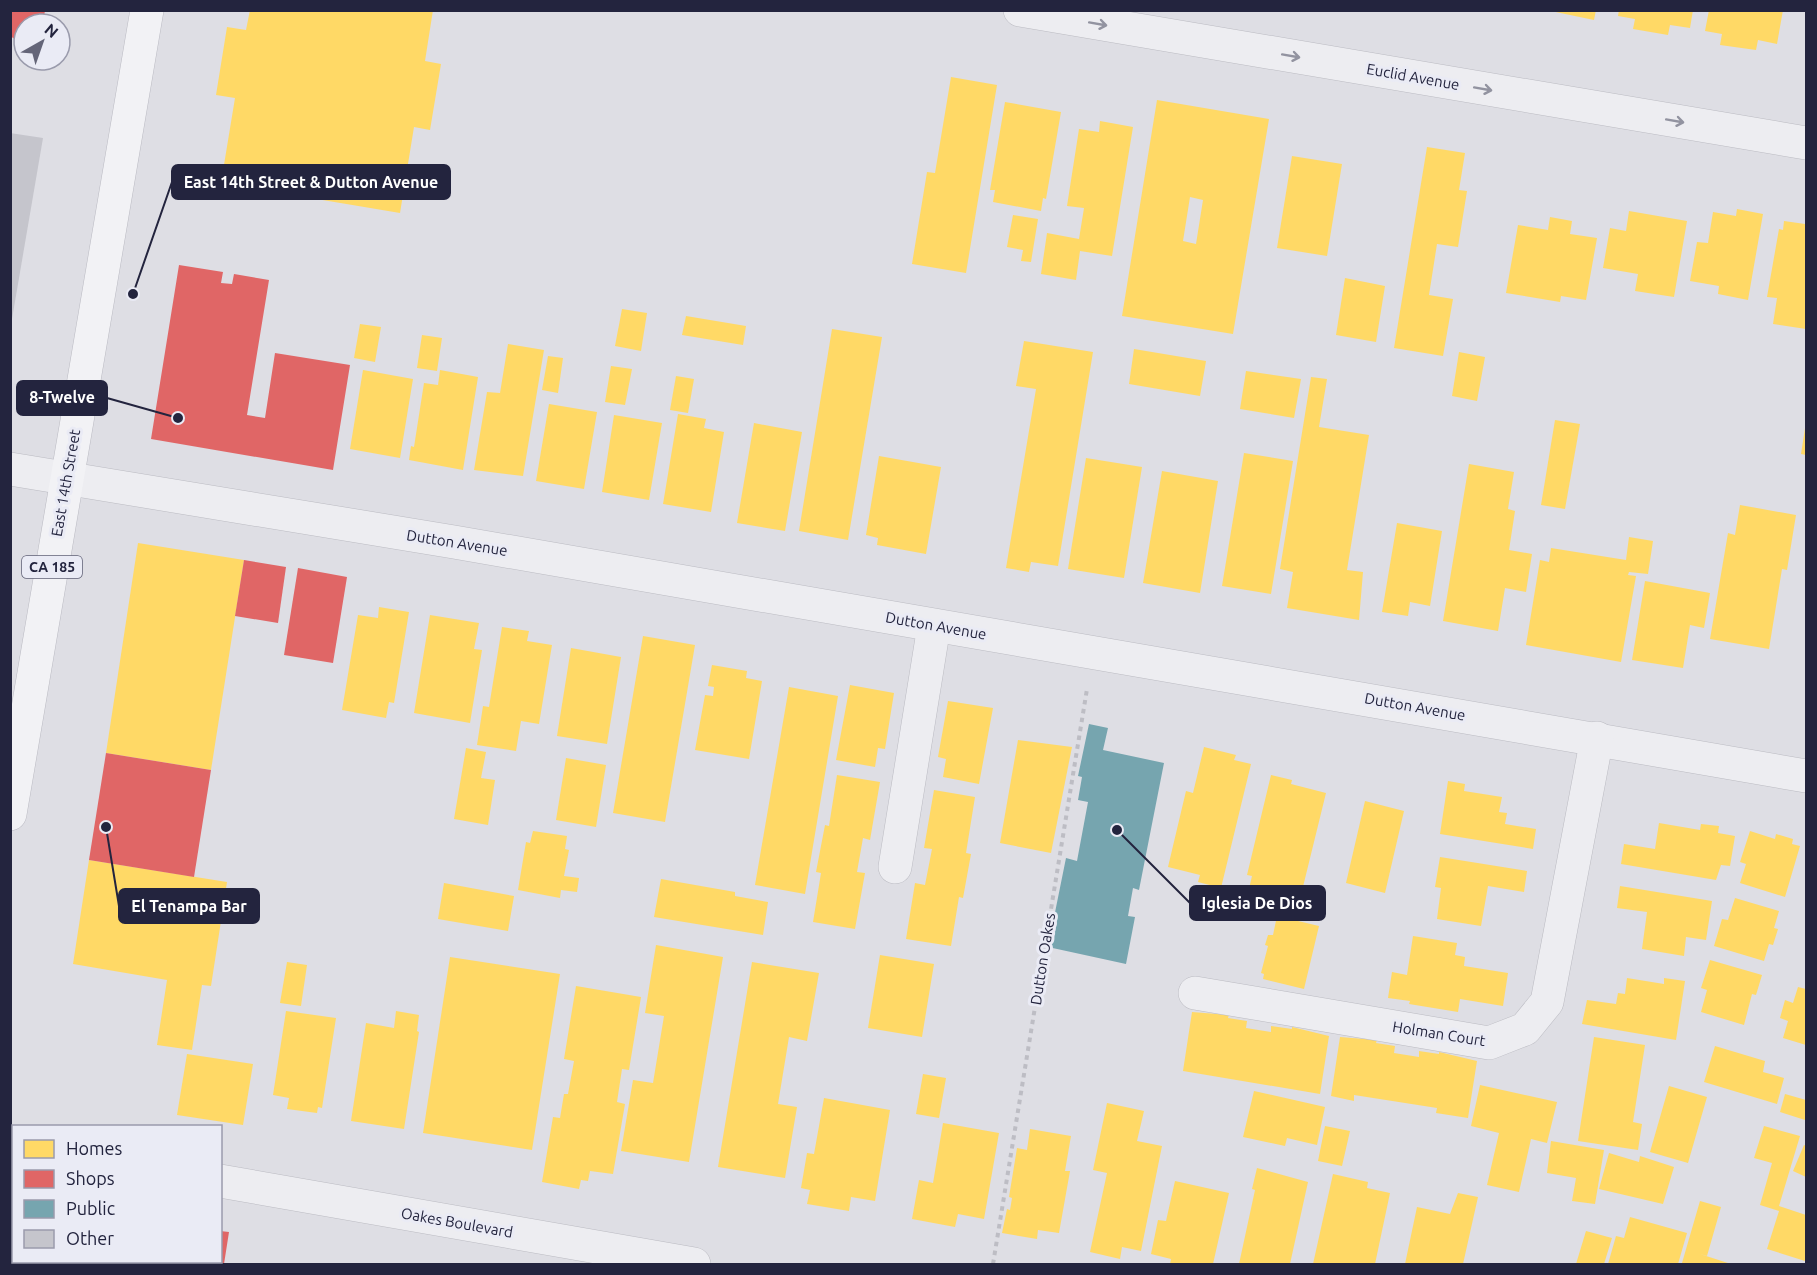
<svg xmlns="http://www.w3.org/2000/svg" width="1817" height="1275" viewBox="0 0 1817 1275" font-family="Ubuntu,sans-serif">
	<rect width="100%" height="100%" fill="#dedee4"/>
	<g fill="#ffd966" fill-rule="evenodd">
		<polygon points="250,10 433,10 425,61 441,64 430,130 414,127 400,213 221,183 235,98 216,95 227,27 246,30"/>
		<polygon points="1546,10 1596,10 1594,20"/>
		<polygon points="1619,10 1693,10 1690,28 1670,25 1668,35 1633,29 1635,19 1618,16"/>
		<polygon points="1709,10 1783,10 1777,44 1758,40 1756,50 1720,45 1722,34 1705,31"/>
		<polygon points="951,77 997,85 966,273 912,264 927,172 935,173"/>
		<path d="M1157,100L1269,119L1233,334L1122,316ZM1190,197L1203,200L1196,244L1183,241Z"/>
		<polygon points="1005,102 1061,112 1046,199 1043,198 1041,211 993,202 995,190 990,190"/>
		<polygon points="1100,121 1133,127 1112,256 1080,251 1076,280 1041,274 1047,233 1079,239 1084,208 1067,206 1079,129 1099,132"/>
		<polygon points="1427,147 1465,153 1459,190 1467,191 1458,247 1437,244 1429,295 1453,299 1443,356 1394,348"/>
		<polygon points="1292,156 1342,164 1327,256 1277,248"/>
		<polygon points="1737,209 1763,214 1748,300 1718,294 1719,286 1690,281 1697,242 1708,243 1713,212 1736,216"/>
		<polygon points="1629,211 1687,221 1674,297 1635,291 1638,274 1603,268 1610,228 1626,231"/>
		<polygon points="1013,215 1038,219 1031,262 1021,261 1023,250 1007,247"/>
		<polygon points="1550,217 1572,221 1570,234 1597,238 1586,300 1561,296 1560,302 1506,293 1518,225 1548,230"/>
		<polygon points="1784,221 1805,224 1806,329 1773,324 1777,298 1767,297 1779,229 1783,230"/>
		<polygon points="1345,278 1385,286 1376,342 1336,335"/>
		<polygon points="622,309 647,313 641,351 615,346"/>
		<polygon points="686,316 746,326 743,345 682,335"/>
		<polygon points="360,324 381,327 375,362 354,358"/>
		<polygon points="832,329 882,337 848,540 799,531"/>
		<polygon points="422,335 442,338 437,371 417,368"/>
		<polygon points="1024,341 1093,352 1058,566 1031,562 1029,572 1006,568 1036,389 1016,386"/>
		<polygon points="508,344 544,350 523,476 474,470 487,392 500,393"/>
		<polygon points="1134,349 1206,361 1200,396 1129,384"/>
		<polygon points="1459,352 1485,357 1477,401 1452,396"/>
		<polygon points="548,356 563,358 558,393 542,390"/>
		<polygon points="611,366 632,369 625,405 605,402"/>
		<polygon points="363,370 413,379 400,458 350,449"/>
		<polygon points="440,370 478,377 463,470 409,460 411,446 414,447 424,383 438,385"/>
		<polygon points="1246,371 1301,379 1294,418 1240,409"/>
		<polygon points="676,376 694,379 688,413 670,410"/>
		<polygon points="1311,377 1327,379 1319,427 1369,435 1347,570 1363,572 1359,620 1287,608 1293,572 1280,569"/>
		<polygon points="549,404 597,412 584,489 536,481"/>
		<polygon points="678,414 706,419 704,428 724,432 711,512 663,504"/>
		<polygon points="614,415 662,423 649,500 602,492"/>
		<polygon points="1555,420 1580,424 1565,509 1541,505"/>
		<polygon points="754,423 802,432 785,531 737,523"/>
		<polygon points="1805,428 1806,428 1806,455 1801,454"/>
		<polygon points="1244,453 1293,461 1271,594 1222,586"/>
		<polygon points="879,456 941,467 926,554 877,545 878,538 866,535"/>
		<polygon points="1086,458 1142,467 1124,578 1068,569"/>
		<polygon points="1469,464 1514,472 1508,509 1515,511 1509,550 1532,554 1526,592 1505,588 1498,631 1443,621"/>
		<polygon points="1162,471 1218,481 1200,593 1143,583"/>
		<polygon points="1740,505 1796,515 1787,570 1782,569 1769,649 1710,639 1728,533 1735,535"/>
		<polygon points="1397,523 1442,531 1430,606 1410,602 1408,616 1382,612"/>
		<polygon points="1629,537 1653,541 1648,574 1629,572 1628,575 1636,576 1621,662 1526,645 1540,560 1549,562 1551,548 1626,560"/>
		<polygon points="138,543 244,560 211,770 106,753"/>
		<polygon points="1645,581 1710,593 1704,628 1690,625 1683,668 1632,660"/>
		<polygon points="379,607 409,612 394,703 389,702 386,718 342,710 358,615 378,618"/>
		<polygon points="430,615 479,623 474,649 482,650 470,723 414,713"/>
		<polygon points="502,627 529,631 527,641 552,645 539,724 521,721 516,751 477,745 483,706 489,707"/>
		<polygon points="643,636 695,645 665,822 613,813"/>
		<polygon points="571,648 621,657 607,744 557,736"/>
		<polygon points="712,665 747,671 746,678 762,681 749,759 695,750 705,695 713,696 714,687 708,686"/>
		<polygon points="850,685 894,693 885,749 878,748 875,767 836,760"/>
		<polygon points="789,687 838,696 805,894 755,885"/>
		<polygon points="948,701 993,708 979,784 943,777 946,759 938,757"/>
		<polygon points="1018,740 1072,747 1051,853 1000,843"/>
		<polygon points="1204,747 1236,755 1234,760 1251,764 1221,888 1198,882 1200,875 1168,867 1186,791 1193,793"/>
		<polygon points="466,748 486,752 481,778 495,780 488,825 454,819"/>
		<polygon points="566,758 606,765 596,827 556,820"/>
		<polygon points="837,775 880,782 870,840 863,838 857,872 865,873 855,929 813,922 821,873 816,872 825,825 829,826"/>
		<polygon points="1271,775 1292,780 1291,784 1326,793 1300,899 1278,894 1277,900 1248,893 1252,876 1247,875"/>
		<polygon points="1448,781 1465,784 1464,791 1502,797 1499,812 1507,813 1505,824 1536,829 1533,849 1440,834"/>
		<polygon points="934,790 975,797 966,853 971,854 963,898 959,897 951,946 906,939 915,883 925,885 932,849 924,848"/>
		<polygon points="1365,801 1404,811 1385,893 1346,883"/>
		<polygon points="1659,823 1700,830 1701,824 1719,826 1718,833 1735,836 1730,866 1721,865 1716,880 1621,864 1624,844 1655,849"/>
		<polygon points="533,831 567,836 565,849 569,850 564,876 579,878 577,892 561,890 560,898 518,890 526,842 530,843"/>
		<polygon points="1750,831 1775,839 1776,834 1793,839 1792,844 1800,846 1785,897 1740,883 1746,864 1740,862"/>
		<polygon points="1440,857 1527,871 1524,892 1488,886 1481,926 1437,919 1441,888 1435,887"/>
		<polygon points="89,860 227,882 211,986 202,985 192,1050 157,1045 167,980 73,964"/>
		<polygon points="661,879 735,892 735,896 768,902 763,935 654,917"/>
		<polygon points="444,883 514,896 508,931 438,919"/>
		<polygon points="1620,886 1712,901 1706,940 1686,937 1684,956 1642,949 1647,912 1617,908"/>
		<polygon points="1735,898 1779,911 1774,928 1778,929 1773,945 1769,944 1764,961 1714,946 1722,919 1728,920"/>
		<polygon points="1277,916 1319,926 1304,989 1263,979 1264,974 1261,973 1268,946 1265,945 1268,935 1273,935"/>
		<polygon points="1413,936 1457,943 1455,955 1465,957 1464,966 1508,973 1503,1006 1460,999 1458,1012 1409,1004 1410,1001 1388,998 1392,972 1407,975"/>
		<polygon points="656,945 723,957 689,1162 621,1151 633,1080 653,1083 664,1016 645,1013"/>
		<polygon points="880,955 934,964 922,1037 868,1028"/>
		<polygon points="450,957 560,974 532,1150 423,1133"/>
		<polygon points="1710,960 1762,975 1756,995 1752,994 1744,1025 1701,1012 1707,990 1701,988"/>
		<polygon points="287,962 307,965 301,1006 280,1003"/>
		<polygon points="752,962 819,973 807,1041 789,1037 778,1104 797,1107 785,1178 718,1167"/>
		<polygon points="1627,978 1664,984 1664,978 1685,981 1676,1040 1582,1024 1587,1000 1616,1004 1618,993 1625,994"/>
		<polygon points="576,986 641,997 629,1070 622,1069 617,1102 625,1104 613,1174 590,1171 588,1181 581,1180 579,1189 542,1182 553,1117 560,1118 564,1094 568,1094 574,1061 564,1059"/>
		<polygon points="1798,987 1806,989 1806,1045 1783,1038 1788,1021 1780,1018 1785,1000 1793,1003"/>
		<polygon points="286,1011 336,1018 322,1108 318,1107 317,1113 287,1109 289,1098 273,1095"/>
		<polygon points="396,1011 419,1015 417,1031 419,1032 404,1129 351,1121 366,1023 394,1028"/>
		<polygon points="1192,1012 1229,1015 1228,1018 1247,1021 1246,1028 1271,1032 1271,1026 1292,1029 1292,1027 1329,1036 1320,1094 1183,1071"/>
		<polygon points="1340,1037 1377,1040 1376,1043 1395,1046 1394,1053 1419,1057 1419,1051 1439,1054 1439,1052 1477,1061 1468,1118 1436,1113 1437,1108 1354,1095 1354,1101 1331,1096"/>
		<polygon points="1594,1037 1645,1045 1633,1122 1642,1124 1638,1150 1578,1141"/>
		<polygon points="1715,1046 1765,1061 1763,1072 1784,1078 1777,1104 1704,1082"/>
		<polygon points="187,1054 253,1064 243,1125 177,1115"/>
		<polygon points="923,1074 946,1078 939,1118 916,1114"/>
		<polygon points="1480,1085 1557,1102 1547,1143 1531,1139 1519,1192 1487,1185 1499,1133 1471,1126"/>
		<polygon points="1669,1086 1707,1097 1688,1163 1650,1152"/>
		<polygon points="1254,1091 1325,1107 1317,1145 1287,1138 1285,1146 1243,1137"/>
		<polygon points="1785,1094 1806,1100 1805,1120 1780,1112"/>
		<polygon points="824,1098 890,1110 875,1201 851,1197 849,1211 807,1204 810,1190 801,1188 807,1153 814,1154"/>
		<polygon points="1107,1103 1144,1111 1137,1141 1162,1146 1141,1251 1122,1247 1120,1259 1090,1252 1107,1173 1093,1170"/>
		<polygon points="943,1123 999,1133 984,1219 958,1214 955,1227 912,1219 919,1180 933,1183"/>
		<polygon points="1325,1126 1350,1131 1342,1166 1318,1161"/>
		<polygon points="1764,1126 1800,1136 1779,1206 1806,1215 1805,1261 1767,1249 1779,1211 1760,1205 1772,1163 1754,1158"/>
		<polygon points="1030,1129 1071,1136 1065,1171 1070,1171 1059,1233 1038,1230 1037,1239 1002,1233 1007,1209 1010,1210 1012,1198 1009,1197 1017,1148 1027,1150"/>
		<polygon points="1551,1141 1604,1150 1595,1204 1572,1201 1576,1178 1547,1173"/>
		<polygon points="1804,1145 1806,1146 1806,1177 1793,1171"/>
		<polygon points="1609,1153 1639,1162 1640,1156 1674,1167 1663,1204 1599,1189"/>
		<polygon points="1257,1168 1308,1182 1290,1264 1239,1264 1255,1190 1252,1189"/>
		<polygon points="1333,1174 1368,1182 1367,1188 1390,1193 1375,1264 1313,1264"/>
		<polygon points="1175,1181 1229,1193 1213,1264 1170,1264 1171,1259 1151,1254 1158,1220 1166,1221"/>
		<polygon points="1458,1193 1478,1197 1463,1264 1405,1264 1417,1207 1450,1214"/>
		<polygon points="1700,1201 1721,1207 1707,1256 1700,1254 1731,1264 1682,1263"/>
		<polygon points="1630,1217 1687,1233 1678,1264 1608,1264 1616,1236 1624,1238"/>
		<polygon points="1586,1231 1612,1238 1604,1264 1576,1264"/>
	</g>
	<g fill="#e06666">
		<polygon points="10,10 45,10 43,24 24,24 24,45 10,36"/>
		<polygon points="179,265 223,272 221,283 232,284 234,274 269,280 247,415 265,418 275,353 350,365 333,470 151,439"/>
		<polygon points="244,560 286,567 278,623 235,616"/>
		<polygon points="298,568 347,577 333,663 284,655"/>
		<polygon points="106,753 211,770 194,877 89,860"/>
		<polygon points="220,1231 229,1232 224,1264 17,1264 17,1262 220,1262"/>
	</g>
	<polygon fill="#76a5af" points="1089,724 1108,728 1103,750 1164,763 1139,890 1133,888 1128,916 1135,917 1126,964 1048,947 1066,858 1077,861 1088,802 1078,800 1082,777 1078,776"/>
	<polygon fill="#c5c5cc" points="10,133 43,138 12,319 10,319"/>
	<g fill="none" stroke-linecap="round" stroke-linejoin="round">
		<defs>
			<g id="minor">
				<polyline points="1020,10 1806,143"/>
				<polyline points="10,469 454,542 1806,776"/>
				<polyline points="895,867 934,626"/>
				<polyline points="1195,993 1489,1043 1525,1029 1547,1002 1597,738"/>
				<polyline points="10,1149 14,1149"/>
				<polyline points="220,1181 694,1264"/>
			</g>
			<polyline id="major" points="10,814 147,10"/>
		</defs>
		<use href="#minor" stroke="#bbbbc2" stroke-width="34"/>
		<use href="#major" stroke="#babac2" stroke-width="34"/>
		<polyline stroke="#bdbdc4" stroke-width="4" stroke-dasharray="4.5 4.5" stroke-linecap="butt" points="993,1264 1087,689"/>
		<use href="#minor" stroke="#ededf1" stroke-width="33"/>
		<use href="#major" stroke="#f2f2f5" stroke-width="33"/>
	</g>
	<defs><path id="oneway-shaft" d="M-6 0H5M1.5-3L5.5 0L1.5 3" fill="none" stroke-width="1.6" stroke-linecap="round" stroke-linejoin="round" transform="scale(1.5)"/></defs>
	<g stroke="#9293a0">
		<use href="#oneway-shaft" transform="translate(1098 24) rotate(10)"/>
		<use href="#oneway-shaft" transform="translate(1291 56) rotate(10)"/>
		<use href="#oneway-shaft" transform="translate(1483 89) rotate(10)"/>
		<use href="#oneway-shaft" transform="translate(1675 121) rotate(10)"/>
	</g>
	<g text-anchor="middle" stroke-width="6" stroke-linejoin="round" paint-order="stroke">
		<rect fill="#eaebf5" stroke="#5f6075" stroke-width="1.5" x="22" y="556" width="60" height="22" rx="4.5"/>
		<g font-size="14" font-weight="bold" fill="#23243e">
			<text x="52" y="572">CA 185</text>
		</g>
		<g font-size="15" fill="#23243e" stroke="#eaebf5">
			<text transform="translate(1413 77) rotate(10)" y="5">Euclid Avenue</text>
			<text transform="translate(66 483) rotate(-80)" y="5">East 14th Street</text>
			<text transform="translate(457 543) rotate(9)" y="5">Dutton Avenue</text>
			<text transform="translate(936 626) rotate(10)" y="5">Dutton Avenue</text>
			<text transform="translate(1415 707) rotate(10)" y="5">Dutton Avenue</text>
			<text transform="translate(1043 959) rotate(-81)" y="5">Dutton Oakes</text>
			<text transform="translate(1439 1034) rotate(9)" y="5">Holman Court</text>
			<text transform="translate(457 1223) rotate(10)" y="5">Oakes Boulevard</text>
		</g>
	</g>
	<path fill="none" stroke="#23243e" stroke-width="2" d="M133 294L172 182M178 418L107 398M1117 830L1190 903M106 827L119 906"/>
	<g fill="#23243e" stroke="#eaebf5" stroke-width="2">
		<circle cx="133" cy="294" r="6"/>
		<circle cx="178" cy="418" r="6"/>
		<circle cx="1117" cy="830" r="6"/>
		<circle cx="106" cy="827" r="6"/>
	</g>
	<g fill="#23243e" stroke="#23243e" stroke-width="2">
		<rect x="172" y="165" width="278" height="34" rx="6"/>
		<rect x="17" y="381" width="90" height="34" rx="6"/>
		<rect x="1190" y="886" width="135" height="34" rx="6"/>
		<rect x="119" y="889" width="140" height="34" rx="6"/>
	</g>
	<g font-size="16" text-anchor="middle" font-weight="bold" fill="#fff">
		<text x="311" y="188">East 14th Street &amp; Dutton Avenue</text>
		<text x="62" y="403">8-Twelve</text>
		<text x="1257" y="909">Iglesia De Dios</text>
		<text x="189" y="912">El Tenampa Bar</text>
	</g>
	<rect width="1817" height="1275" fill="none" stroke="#23243e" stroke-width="24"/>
	<rect x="12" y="1125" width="210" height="138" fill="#eaebf5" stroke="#9a9bac" stroke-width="1.5"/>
	<rect x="24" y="1140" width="30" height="18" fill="#ffd966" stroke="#9a9bac" stroke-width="1.5"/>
	<text x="66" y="1155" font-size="18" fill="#23243e">Homes</text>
	<rect x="24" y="1170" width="30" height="18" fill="#e06666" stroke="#9a9bac" stroke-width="1.5"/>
	<text x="66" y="1185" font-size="18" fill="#23243e">Shops</text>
	<rect x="24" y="1200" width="30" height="18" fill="#76a5af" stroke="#9a9bac" stroke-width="1.5"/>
	<text x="66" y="1215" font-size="18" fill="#23243e">Public</text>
	<rect x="24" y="1230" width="30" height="18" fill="#c5c5cc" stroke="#9a9bac" stroke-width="1.5"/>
	<text x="66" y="1245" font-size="18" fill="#23243e">Other</text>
	<g transform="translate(42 42) rotate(40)"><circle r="28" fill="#eaebf5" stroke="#9a9bac" stroke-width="1.5"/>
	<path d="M0-4.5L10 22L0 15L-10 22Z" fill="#646578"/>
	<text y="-9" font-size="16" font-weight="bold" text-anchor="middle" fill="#23243e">N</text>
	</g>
</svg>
